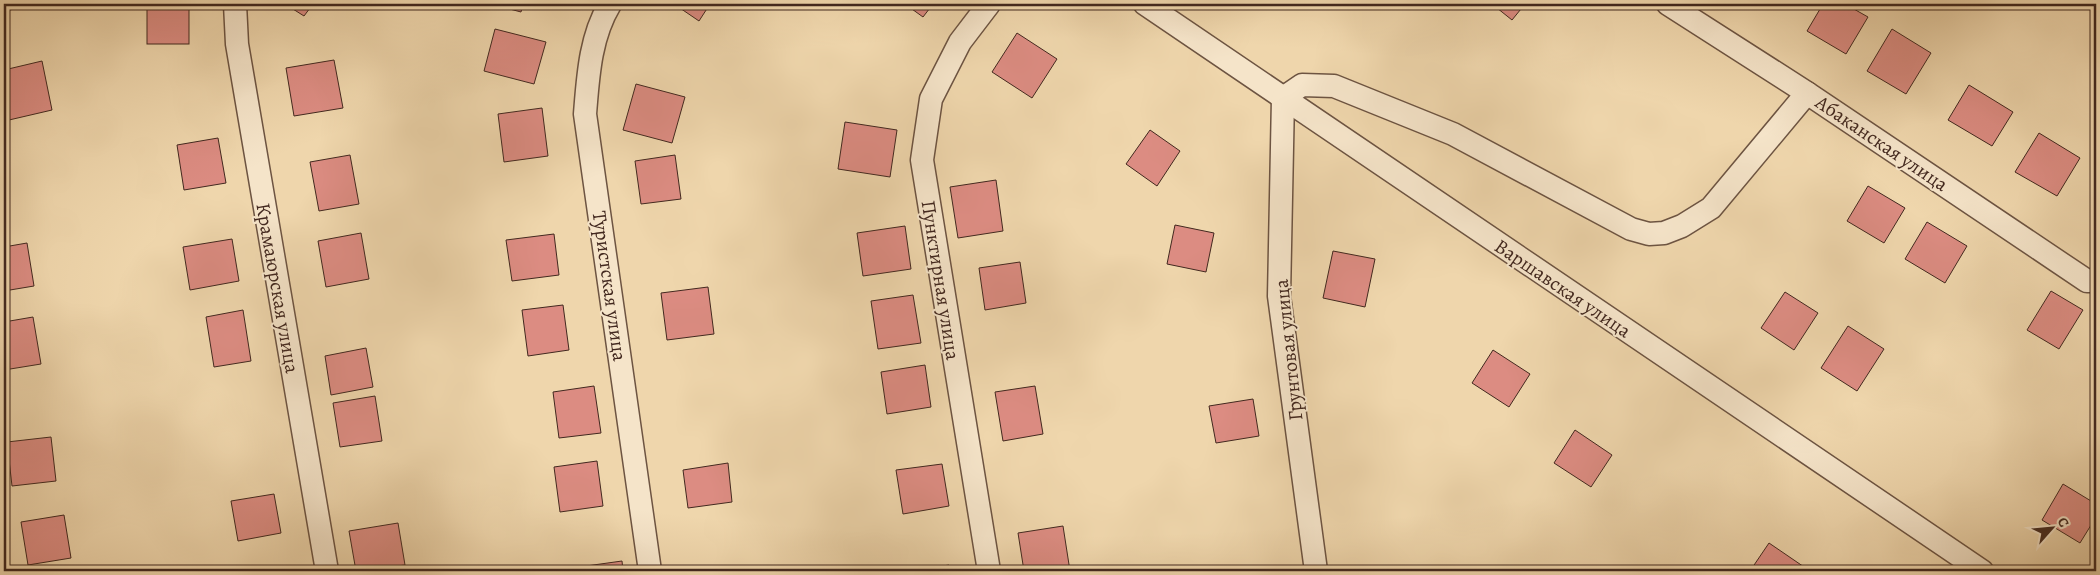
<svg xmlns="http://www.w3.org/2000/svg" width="2100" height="575" viewBox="0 0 2100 575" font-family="Alegreya,serif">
	<rect width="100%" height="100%" fill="#efd6ac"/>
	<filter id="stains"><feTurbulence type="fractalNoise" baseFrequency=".004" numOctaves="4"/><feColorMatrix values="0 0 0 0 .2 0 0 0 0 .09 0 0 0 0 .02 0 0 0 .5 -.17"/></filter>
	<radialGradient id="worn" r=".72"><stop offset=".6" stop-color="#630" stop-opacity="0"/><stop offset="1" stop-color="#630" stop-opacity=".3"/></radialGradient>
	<g fill="#dc8c82" stroke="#42281f">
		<polygon points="4,4 19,4 20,8 4,11"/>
		<rect x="147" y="4" width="42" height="40"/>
		<polygon points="285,4 313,4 304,16"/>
		<polygon points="491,4 523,4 521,12"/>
		<polygon points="674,4 710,4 699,21"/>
		<polygon points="905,4 933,4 923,17"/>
		<polygon points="1492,4 1525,4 1512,20"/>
		<polygon points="1823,4 1845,4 1868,17 1846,54 1807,31"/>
		<polygon points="495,29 546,42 534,84 484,71"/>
		<polygon points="1892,29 1931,53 1906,94 1867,71"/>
		<polygon points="1017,33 1057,59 1032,98 992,72"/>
		<polygon points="334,60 343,108 294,116 286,68"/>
		<polygon points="42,61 52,110 9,120 4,96 4,70"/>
		<polygon points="636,84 685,97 672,143 623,130"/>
		<polygon points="1969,85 2013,112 1992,146 1948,120"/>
		<polygon points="542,108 548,156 504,162 498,114"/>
		<polygon points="845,122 897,130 890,177 838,169"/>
		<polygon points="1150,130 1180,151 1157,186 1126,164"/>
		<polygon points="2039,133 2080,158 2057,196 2015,172"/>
		<polygon points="218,138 226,183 184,190 177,145"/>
		<polygon points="350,155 359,204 319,211 310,162"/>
		<polygon points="675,155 681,199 641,204 635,161"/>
		<polygon points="4,173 9,206 4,207"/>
		<polygon points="996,180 1003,231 958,238 950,187"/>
		<polygon points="1868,186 1905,208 1884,243 1847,221"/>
		<polygon points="1927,222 1967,246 1945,283 1905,259"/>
		<polygon points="1175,225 1214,233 1206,272 1167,264"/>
		<polygon points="905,226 911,269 863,276 857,233"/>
		<polygon points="361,233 369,279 326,287 318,241"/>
		<polygon points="554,234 559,275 512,281 506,240"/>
		<polygon points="232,239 239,281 190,290 183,247"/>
		<polygon points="27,243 34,286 4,291 4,247"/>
		<polygon points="1333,251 1375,259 1365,307 1323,298"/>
		<polygon points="1020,262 1026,303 985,310 979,268"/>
		<polygon points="708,287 714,334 667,340 661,293"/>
		<polygon points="2051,291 2083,310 2059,349 2027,330"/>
		<polygon points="1785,292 1818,313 1794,350 1761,328"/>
		<polygon points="913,295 921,343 878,349 871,301"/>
		<polygon points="563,305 569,350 528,356 522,310"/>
		<polygon points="243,310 251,361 214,367 206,317"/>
		<polygon points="33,317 41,364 4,370 4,322"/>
		<polygon points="1848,326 1884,349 1857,391 1821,368"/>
		<polygon points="366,348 373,387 331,395 325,356"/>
		<polygon points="1493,350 1530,374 1509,407 1472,383"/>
		<polygon points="925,365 931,407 887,414 881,372"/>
		<polygon points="594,386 601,433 559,438 553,392"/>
		<polygon points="1035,386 1043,434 1003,441 995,392"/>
		<polygon points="375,396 382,441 340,447 333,403"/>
		<polygon points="1253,399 1259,436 1216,443 1209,406"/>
		<polygon points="1575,430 1612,455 1591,487 1554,463"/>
		<polygon points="51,437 56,481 12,486 7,442"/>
		<polygon points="597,461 603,506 560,512 554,467"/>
		<polygon points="728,463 732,502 688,508 683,470"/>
		<polygon points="942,464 949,506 903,514 896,470"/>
		<polygon points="2063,484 2096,504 2096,517 2080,543 2042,520"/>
		<polygon points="274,494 281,533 238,541 231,501"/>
		<polygon points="64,515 71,558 28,565 21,522"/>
		<polygon points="398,523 405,565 356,571 349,531"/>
		<polygon points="1063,526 1070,571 1024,571 1018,533"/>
		<polygon points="1769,543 1810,571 1750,571"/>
		<polygon points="622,561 623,571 579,571 579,567"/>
		<polygon points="949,565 950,571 911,571"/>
	</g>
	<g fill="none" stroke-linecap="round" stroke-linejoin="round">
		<defs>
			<g id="minor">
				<polyline points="235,4 237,44 327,571"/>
				<path d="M610,4C590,37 588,77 585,114L650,571"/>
				<polyline points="989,4 960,42 931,99 922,160 989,571"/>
				<polyline points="1145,4 1982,571"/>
				<polyline points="1668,4 1807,93 2087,281 2096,281"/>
				<polyline points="1316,571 1279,296 1283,98 1302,85 1334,86 1453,134 1631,229 1649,234 1664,233 1682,226 1711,208 1807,93"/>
			</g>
		</defs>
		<use href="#minor" stroke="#6d5442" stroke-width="25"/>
		<use href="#minor" stroke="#f5e4c9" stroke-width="22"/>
	</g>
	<g text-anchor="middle" stroke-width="4" stroke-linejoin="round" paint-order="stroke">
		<g font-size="20" fill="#42281f" stroke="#f5e4c9">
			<text transform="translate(1882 143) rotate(34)" y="7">Абаканская улица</text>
			<text transform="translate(941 280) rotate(81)" y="7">Пунктирная улица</text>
			<text transform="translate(610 286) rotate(82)" y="7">Туристская улица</text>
			<text transform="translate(278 288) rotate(80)" y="7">Крамаюрская улица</text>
			<text transform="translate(1563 288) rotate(34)" y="7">Варшавская улица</text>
			<text transform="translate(1288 350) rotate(-96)" y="7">Грунтовая улица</text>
		</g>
	</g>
	<rect width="2100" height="575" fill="none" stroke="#efd6ac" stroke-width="20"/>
	<rect x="5" y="5" width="2090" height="565" fill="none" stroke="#42281f" stroke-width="2.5"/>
	<rect x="10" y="10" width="2080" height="555" fill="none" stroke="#42281f"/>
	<g transform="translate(2052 528) rotate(63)" stroke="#f5e4c9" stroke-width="4" paint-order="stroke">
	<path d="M0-4L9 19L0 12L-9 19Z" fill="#42281f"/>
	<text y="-8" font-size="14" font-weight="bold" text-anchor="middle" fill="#42281f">С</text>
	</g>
	<rect width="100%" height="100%" filter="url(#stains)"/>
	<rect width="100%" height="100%" fill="url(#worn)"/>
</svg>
